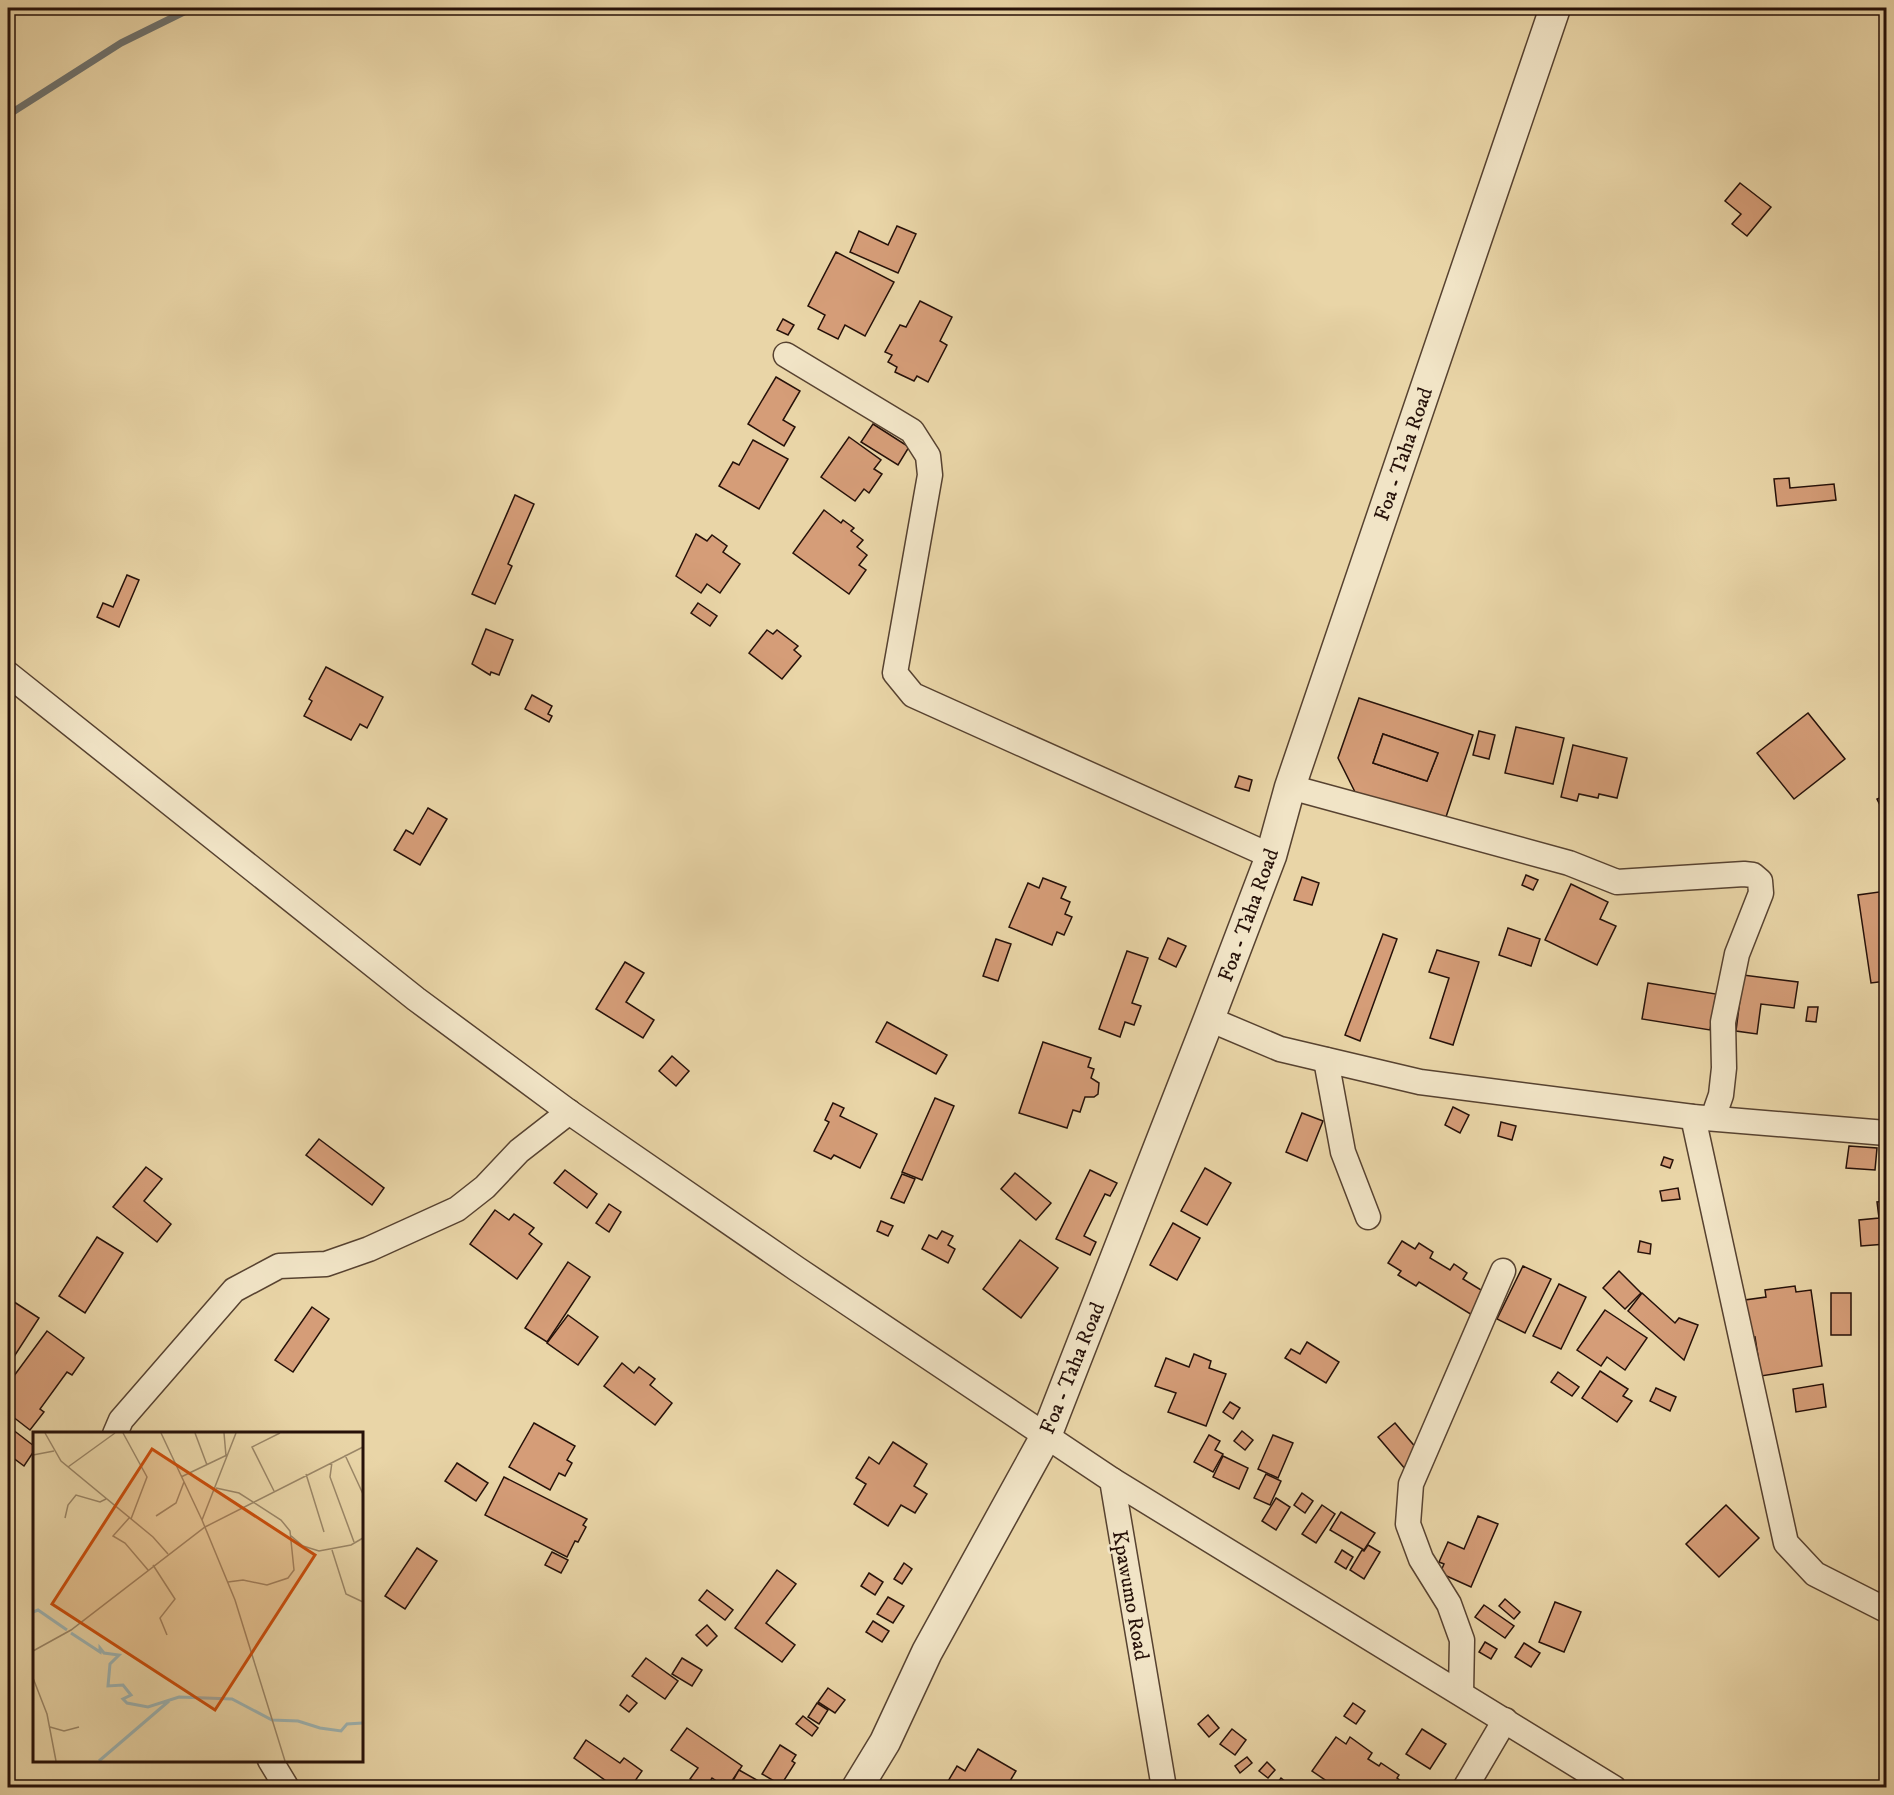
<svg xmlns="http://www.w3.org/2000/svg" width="1894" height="1795" viewBox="0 0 1894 1795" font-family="'IM FELL DW Pica',serif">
	<rect width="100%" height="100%" fill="#e9d5a7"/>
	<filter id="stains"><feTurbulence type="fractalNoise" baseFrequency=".00333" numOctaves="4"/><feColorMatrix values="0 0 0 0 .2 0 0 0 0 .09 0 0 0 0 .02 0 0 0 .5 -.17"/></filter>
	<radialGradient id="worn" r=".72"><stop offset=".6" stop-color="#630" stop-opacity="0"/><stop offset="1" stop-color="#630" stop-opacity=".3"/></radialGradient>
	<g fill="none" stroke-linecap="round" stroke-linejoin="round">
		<polyline stroke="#6e7370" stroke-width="7" points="8,115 121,43 192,8"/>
	</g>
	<g fill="#d59d78" stroke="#261109" stroke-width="1.5" fill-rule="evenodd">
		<polygon points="1740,183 1771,207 1747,236 1732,224 1741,214 1725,201"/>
		<polygon points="897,226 916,234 898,273 850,252 859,231 888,245"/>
		<polygon points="836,252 894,282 865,336 845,325 838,339 818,329 825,315 808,306"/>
		<polygon points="920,301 952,317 940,341 947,345 928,382 917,376 914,381 895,372 897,367 888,362 892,355 885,352 900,325 906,327"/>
		<polygon points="783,319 794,325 788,335 777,330"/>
		<polygon points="776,377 800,391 783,420 795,427 784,446 748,424"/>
		<polygon points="873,424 909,447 898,465 861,442"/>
		<polygon points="849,437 881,460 874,469 882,474 869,493 864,489 855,501 821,477"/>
		<polygon points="753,440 788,459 759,509 719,486 733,462 739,465"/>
		<polygon points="1789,478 1790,488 1834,484 1836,500 1777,506 1774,479"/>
		<polygon points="515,495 534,504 508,564 512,566 495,604 472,594"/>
		<polygon points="824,510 841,523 843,520 854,528 851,531 863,540 857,547 867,555 859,565 866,570 849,594 793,553"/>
		<polygon points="696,534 707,541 712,535 727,546 723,552 740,564 720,593 707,584 701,593 676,576"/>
		<polygon points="127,575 139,580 119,627 97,617 103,603 113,607"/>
		<polygon points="698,603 717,616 710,626 691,613"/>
		<polygon points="486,629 513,640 499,675 491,672 490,675 472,664"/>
		<polygon points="767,630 773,634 777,630 798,646 794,650 801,656 782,679 749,653"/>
		<polygon points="326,667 383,697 367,728 360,724 351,740 304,716 312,701 309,699"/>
		<polygon points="532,695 552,706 548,714 552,716 549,722 525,709"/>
		<path d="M1359,698L1473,735L1443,826L1358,798L1338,758ZM1383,734L1438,753L1427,781L1373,763Z"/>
		<polygon points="1808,713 1845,759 1794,799 1757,753"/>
		<polygon points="1516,727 1564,738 1553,784 1505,773"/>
		<polygon points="1479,731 1495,735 1489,759 1473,755"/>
		<polygon points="1383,734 1438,753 1427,781 1373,763"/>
		<polygon points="1573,745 1627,758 1617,798 1599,794 1598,798 1579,794 1577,801 1561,797"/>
		<polygon points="1239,776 1252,780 1249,791 1235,787"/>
		<polygon points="1886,795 1886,817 1877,799"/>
		<polygon points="428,808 447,819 420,865 394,850 406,830 413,834"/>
		<polygon points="1526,875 1538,880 1533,890 1522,885"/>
		<polygon points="1302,877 1319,883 1312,905 1294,900"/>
		<polygon points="1043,878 1066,887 1061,898 1070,902 1065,914 1072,917 1064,935 1057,932 1052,945 1009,927 1028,883 1039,888"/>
		<polygon points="1571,884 1608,902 1600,919 1616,926 1597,965 1545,940"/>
		<polygon points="1886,891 1886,981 1871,983 1858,895"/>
		<polygon points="1508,928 1540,939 1531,966 1499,955"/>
		<polygon points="1383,934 1397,939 1360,1041 1345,1035"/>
		<polygon points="1168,938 1186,946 1176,967 1159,959"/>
		<polygon points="996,939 1011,944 998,981 983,976"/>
		<polygon points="1437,950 1479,962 1453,1045 1430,1038 1449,978 1429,972"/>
		<polygon points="1127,951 1148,958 1132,1003 1141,1006 1134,1025 1125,1022 1120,1037 1099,1029"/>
		<polygon points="625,962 644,973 626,1002 654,1020 643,1038 596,1009"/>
		<polygon points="1743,975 1798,982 1794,1008 1761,1004 1757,1034 1736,1031"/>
		<polygon points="1648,983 1716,994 1710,1030 1642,1019"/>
		<polygon points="1808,1007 1818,1007 1816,1022 1806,1021"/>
		<polygon points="887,1022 947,1055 936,1074 876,1042"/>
		<polygon points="1043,1042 1091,1058 1088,1067 1094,1069 1091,1078 1099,1083 1098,1094 1094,1097 1085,1097 1080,1112 1073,1110 1067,1128 1019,1113"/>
		<polygon points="672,1056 689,1071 676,1086 659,1071"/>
		<polygon points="935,1098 954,1106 922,1180 902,1172"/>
		<polygon points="833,1103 844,1108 840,1116 877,1134 860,1168 834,1155 831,1159 814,1151 829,1122 825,1120"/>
		<polygon points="1453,1107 1469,1115 1460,1133 1445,1125"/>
		<polygon points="1302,1113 1323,1121 1307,1161 1286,1152"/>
		<polygon points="1501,1122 1516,1126 1512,1140 1498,1136"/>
		<polygon points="319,1139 384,1188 372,1205 306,1155"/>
		<polygon points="1849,1146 1877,1148 1875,1170 1846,1168"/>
		<polygon points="1664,1157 1673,1160 1670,1168 1661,1165"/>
		<polygon points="146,1167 162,1179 144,1201 171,1224 157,1242 113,1207"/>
		<polygon points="1205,1168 1231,1183 1207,1225 1181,1211"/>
		<polygon points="565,1170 597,1194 587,1208 554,1183"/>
		<polygon points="1090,1170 1117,1183 1110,1196 1105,1194 1084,1236 1096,1242 1090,1255 1056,1239"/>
		<polygon points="1015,1173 1051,1203 1036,1220 1001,1189"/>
		<polygon points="902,1174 915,1179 904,1203 891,1198"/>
		<polygon points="1678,1188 1680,1199 1662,1201 1660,1191"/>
		<polygon points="1886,1201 1886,1244 1861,1246 1859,1220 1879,1218 1877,1202"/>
		<polygon points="609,1204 621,1212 609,1232 596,1223"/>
		<polygon points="495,1210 509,1220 514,1214 534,1228 529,1234 542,1244 517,1279 470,1244"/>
		<polygon points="881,1221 893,1226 888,1236 877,1231"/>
		<polygon points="1173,1223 1200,1238 1177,1280 1150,1265"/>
		<polygon points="942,1231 953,1236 948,1245 955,1249 948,1263 922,1249 929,1235 937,1239"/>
		<polygon points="97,1237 123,1253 85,1313 59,1296"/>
		<polygon points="1020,1240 1058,1268 1021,1318 983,1289"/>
		<polygon points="1402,1241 1415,1249 1419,1243 1433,1252 1430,1258 1450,1270 1454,1264 1467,1273 1463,1279 1486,1293 1472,1315 1419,1282 1416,1286 1398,1275 1401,1271 1388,1263"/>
		<polygon points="1640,1241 1651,1244 1650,1254 1638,1252"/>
		<polygon points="568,1262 590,1277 547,1342 525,1328"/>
		<polygon points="1523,1266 1551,1279 1525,1333 1497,1319"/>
		<polygon points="1619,1271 1641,1293 1625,1309 1603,1288"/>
		<polygon points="1559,1284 1586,1297 1561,1349 1533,1336"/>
		<polygon points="1795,1286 1796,1292 1811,1290 1822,1366 1761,1376 1755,1337 1751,1338 1745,1300 1766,1297 1765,1290"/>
		<polygon points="1642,1293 1675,1323 1679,1318 1698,1325 1684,1360 1628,1311"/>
		<rect x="1831" y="1293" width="20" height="42"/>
		<polygon points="8,1298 39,1318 8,1366"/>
		<polygon points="312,1307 329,1319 293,1372 275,1360"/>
		<polygon points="1605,1310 1647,1338 1625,1370 1607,1357 1601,1366 1577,1350"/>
		<polygon points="568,1315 598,1337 578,1365 547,1343"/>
		<polygon points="47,1331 84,1358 72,1375 67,1372 40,1409 44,1412 30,1430 8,1413 8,1384"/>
		<polygon points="1307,1342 1339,1362 1326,1383 1285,1358 1291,1349 1300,1354"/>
		<polygon points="1194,1354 1211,1361 1209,1368 1226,1374 1206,1426 1168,1412 1176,1393 1155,1386 1166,1358 1189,1367"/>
		<polygon points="622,1363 634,1373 639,1367 655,1379 650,1385 672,1403 655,1425 604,1386"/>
		<polygon points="1600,1371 1628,1389 1623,1396 1632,1401 1617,1422 1582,1398"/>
		<polygon points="1558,1372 1579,1387 1572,1396 1551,1382"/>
		<polygon points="1823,1384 1826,1407 1796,1412 1793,1389"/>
		<polygon points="1656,1388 1676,1397 1670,1411 1650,1401"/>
		<polygon points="1230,1402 1240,1408 1233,1419 1223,1412"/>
		<polygon points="534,1423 575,1446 567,1460 572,1463 565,1476 559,1473 550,1490 509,1467"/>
		<polygon points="1395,1423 1423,1456 1406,1470 1378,1437"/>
		<polygon points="8,1426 34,1446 34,1451 24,1466 8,1454"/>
		<polygon points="1242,1431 1253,1440 1245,1450 1234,1441"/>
		<polygon points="1209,1435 1220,1441 1215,1450 1223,1454 1213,1472 1194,1462"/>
		<polygon points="1273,1435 1293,1443 1278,1478 1258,1469"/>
		<polygon points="893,1442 927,1464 914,1486 927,1494 915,1513 901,1505 888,1526 854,1504 866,1484 856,1478 869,1457 879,1464"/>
		<polygon points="1223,1456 1248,1468 1239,1489 1213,1477"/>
		<polygon points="457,1463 488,1483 476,1501 445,1481"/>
		<polygon points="1266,1474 1281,1481 1270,1505 1254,1498"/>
		<polygon points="504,1477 587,1519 583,1525 586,1527 578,1542 575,1541 567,1557 485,1515"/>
		<polygon points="1302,1493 1313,1501 1305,1513 1294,1505"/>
		<polygon points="1276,1498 1290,1507 1276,1530 1262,1521"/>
		<polygon points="1322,1505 1335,1514 1316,1543 1302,1534"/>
		<polygon points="1726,1505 1759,1538 1719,1577 1686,1544"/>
		<polygon points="1341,1512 1375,1533 1364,1550 1330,1530"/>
		<polygon points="1478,1516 1498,1524 1471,1587 1440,1573 1444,1564 1439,1562 1448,1542 1464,1549"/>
		<polygon points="1368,1545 1380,1552 1364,1579 1350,1570 1362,1550 1364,1551"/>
		<polygon points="417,1548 437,1561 405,1609 385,1596"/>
		<polygon points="1342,1550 1353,1557 1346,1569 1335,1562"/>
		<polygon points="552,1552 568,1560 561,1573 545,1565"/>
		<polygon points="904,1563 912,1569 902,1584 894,1579"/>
		<polygon points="777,1570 796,1584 766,1623 795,1645 782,1662 735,1628"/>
		<polygon points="869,1573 883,1582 875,1595 861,1586"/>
		<polygon points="707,1590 733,1610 725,1620 699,1600"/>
		<polygon points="888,1597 904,1606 893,1623 877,1614"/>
		<polygon points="1505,1599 1520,1612 1514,1619 1499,1606"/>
		<polygon points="1555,1602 1581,1612 1564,1652 1539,1642"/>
		<polygon points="1484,1605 1514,1626 1505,1638 1475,1617"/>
		<polygon points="873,1621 889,1631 882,1642 866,1632"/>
		<polygon points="707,1625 717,1636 707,1646 696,1635"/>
		<polygon points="1485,1642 1497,1649 1491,1659 1479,1652"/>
		<polygon points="1524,1643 1540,1653 1531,1667 1515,1657"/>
		<polygon points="646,1658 678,1681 665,1699 632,1676"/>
		<polygon points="682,1658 702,1670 692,1686 672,1674"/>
		<polygon points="828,1688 845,1700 835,1713 818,1702"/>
		<polygon points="627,1695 637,1703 629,1712 620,1705"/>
		<polygon points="817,1703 828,1710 819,1724 808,1717"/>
		<polygon points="1353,1703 1365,1711 1356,1724 1344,1716"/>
		<polygon points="1208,1715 1219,1728 1209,1737 1198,1724"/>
		<polygon points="803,1716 818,1728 812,1736 796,1724"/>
		<polygon points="687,1728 742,1766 727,1788 712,1778 706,1788 690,1779 698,1768 671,1750"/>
		<polygon points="1232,1729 1246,1740 1235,1755 1220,1744"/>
		<polygon points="1422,1729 1446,1744 1430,1769 1406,1754"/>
		<polygon points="1336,1737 1346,1744 1350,1737 1372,1753 1368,1759 1379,1766 1381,1763 1399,1775 1397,1778 1410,1788 1337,1788 1312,1771"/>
		<polygon points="586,1740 620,1763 624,1758 642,1771 630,1788 616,1788 574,1758"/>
		<polygon points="780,1745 796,1755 792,1761 795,1763 781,1785 762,1774"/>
		<polygon points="978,1749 1016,1771 1007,1786 1010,1788 944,1788 957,1766 965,1771"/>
		<polygon points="1247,1757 1252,1763 1240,1773 1235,1766"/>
		<polygon points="1267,1762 1275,1770 1268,1778 1259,1771"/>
		<polygon points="739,1770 771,1788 729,1788"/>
		<polygon points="1281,1778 1293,1788 1274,1788"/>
	</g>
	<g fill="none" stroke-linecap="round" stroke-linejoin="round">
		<defs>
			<g id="minor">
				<polyline points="786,355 912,431 928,456 930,475 895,673 913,695 1271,856"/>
				<polyline points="8,674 416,999 569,1112 797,1269 1112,1480 1164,1788"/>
				<polyline points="1290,787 1569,863 1617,882 1744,874 1753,875 1760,881 1761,893 1737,954 1723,1022 1724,1068 1721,1095 1713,1118"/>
				<polyline points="1209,1019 1280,1049 1420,1082 1693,1117 1886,1133"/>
				<polyline points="1326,1060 1343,1152 1368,1217"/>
				<polyline points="1693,1117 1786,1543 1815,1574 1886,1610"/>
				<polyline points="115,1434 121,1420 234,1290 279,1266 326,1264 369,1249 457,1209 485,1187 519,1151 569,1112"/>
				<polyline points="1112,1480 1614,1788"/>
				<polyline points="1461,1693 1462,1640 1449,1604 1421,1559 1408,1524 1411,1484 1503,1271"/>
				<polyline points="270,1760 287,1788"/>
				<polyline points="1465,1788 1505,1720"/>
			</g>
			<polyline id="tertiary" points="857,1788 885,1742 927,1652 1046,1436 1209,1019 1271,856 1290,787 1555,8"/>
		</defs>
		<use href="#minor" stroke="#574230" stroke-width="27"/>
		<use href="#tertiary" stroke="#574230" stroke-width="33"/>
		<use href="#minor" stroke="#f1e4c6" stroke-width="24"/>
		<use href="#tertiary" stroke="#f1e4c6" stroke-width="30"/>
	</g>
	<g text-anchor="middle" stroke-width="5" stroke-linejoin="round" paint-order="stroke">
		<g font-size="21" fill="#261109" stroke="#f1e4c6">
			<text transform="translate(1403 454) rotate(-71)" y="7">Foa - Taha Road</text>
			<text transform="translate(1248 915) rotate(-70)" y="7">Foa - Taha Road</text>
			<text transform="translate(1072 1368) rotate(-68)" y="7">Foa - Taha Road</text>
			<text transform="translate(1131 1595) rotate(80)" y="7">Kpawumo Road</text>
		</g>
	</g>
	<g transform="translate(33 1432)">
		<rect width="330" height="330" fill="#e9d5a7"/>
		<path fill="none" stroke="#9eb5b4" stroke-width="3" d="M0,180L5,178L34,198M38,201L67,220V216L71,221L86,223L77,232L75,254L90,253L98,263L90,267L94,271L115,275L146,265L199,267L239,288L265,289L287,296L308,299L314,292L330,291M66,329L136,269"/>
		<path fill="none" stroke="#9b8768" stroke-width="1.5" d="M12,1L28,29L120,105L135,122M90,1L114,45L98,87M128,1L169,88M162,1L174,33M191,1L193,24M203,1L169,88L202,168L252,329M0,23L21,19M312,23L330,62M299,30L297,45L321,110M35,35L82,1M273,42L291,100M148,45L194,23M183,56L206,61L248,88L257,99L261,138L255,146L234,153L210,148L195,150M241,59L219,15L247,1M123,84L143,71L151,50M97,85L80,104L92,111L115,138M32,86L35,73L43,63L67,70L73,67M257,103L270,114L286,119L318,113L330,106M299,118L313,162L330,170M120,133L142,167L127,186L134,203M0,219L38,198L172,95L330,15M0,246L14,282L23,329M17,295L31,299L46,295"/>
		<path fill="#cb4e0c" fill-opacity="0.15" stroke="#cb4e0c" stroke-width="3" d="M119,17L282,123L182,278L19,172Z"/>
		<rect width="330" height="330" fill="none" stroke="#261109" stroke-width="3"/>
	</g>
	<rect width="1894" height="1795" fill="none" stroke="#e9d5a7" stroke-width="30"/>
	<rect x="9" y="9" width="1876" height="1777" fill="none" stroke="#261109" stroke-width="3"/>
	<rect x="15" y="15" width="1864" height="1765" fill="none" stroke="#261109" stroke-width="1.5"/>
	<rect width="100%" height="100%" filter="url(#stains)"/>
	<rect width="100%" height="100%" fill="url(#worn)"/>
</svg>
